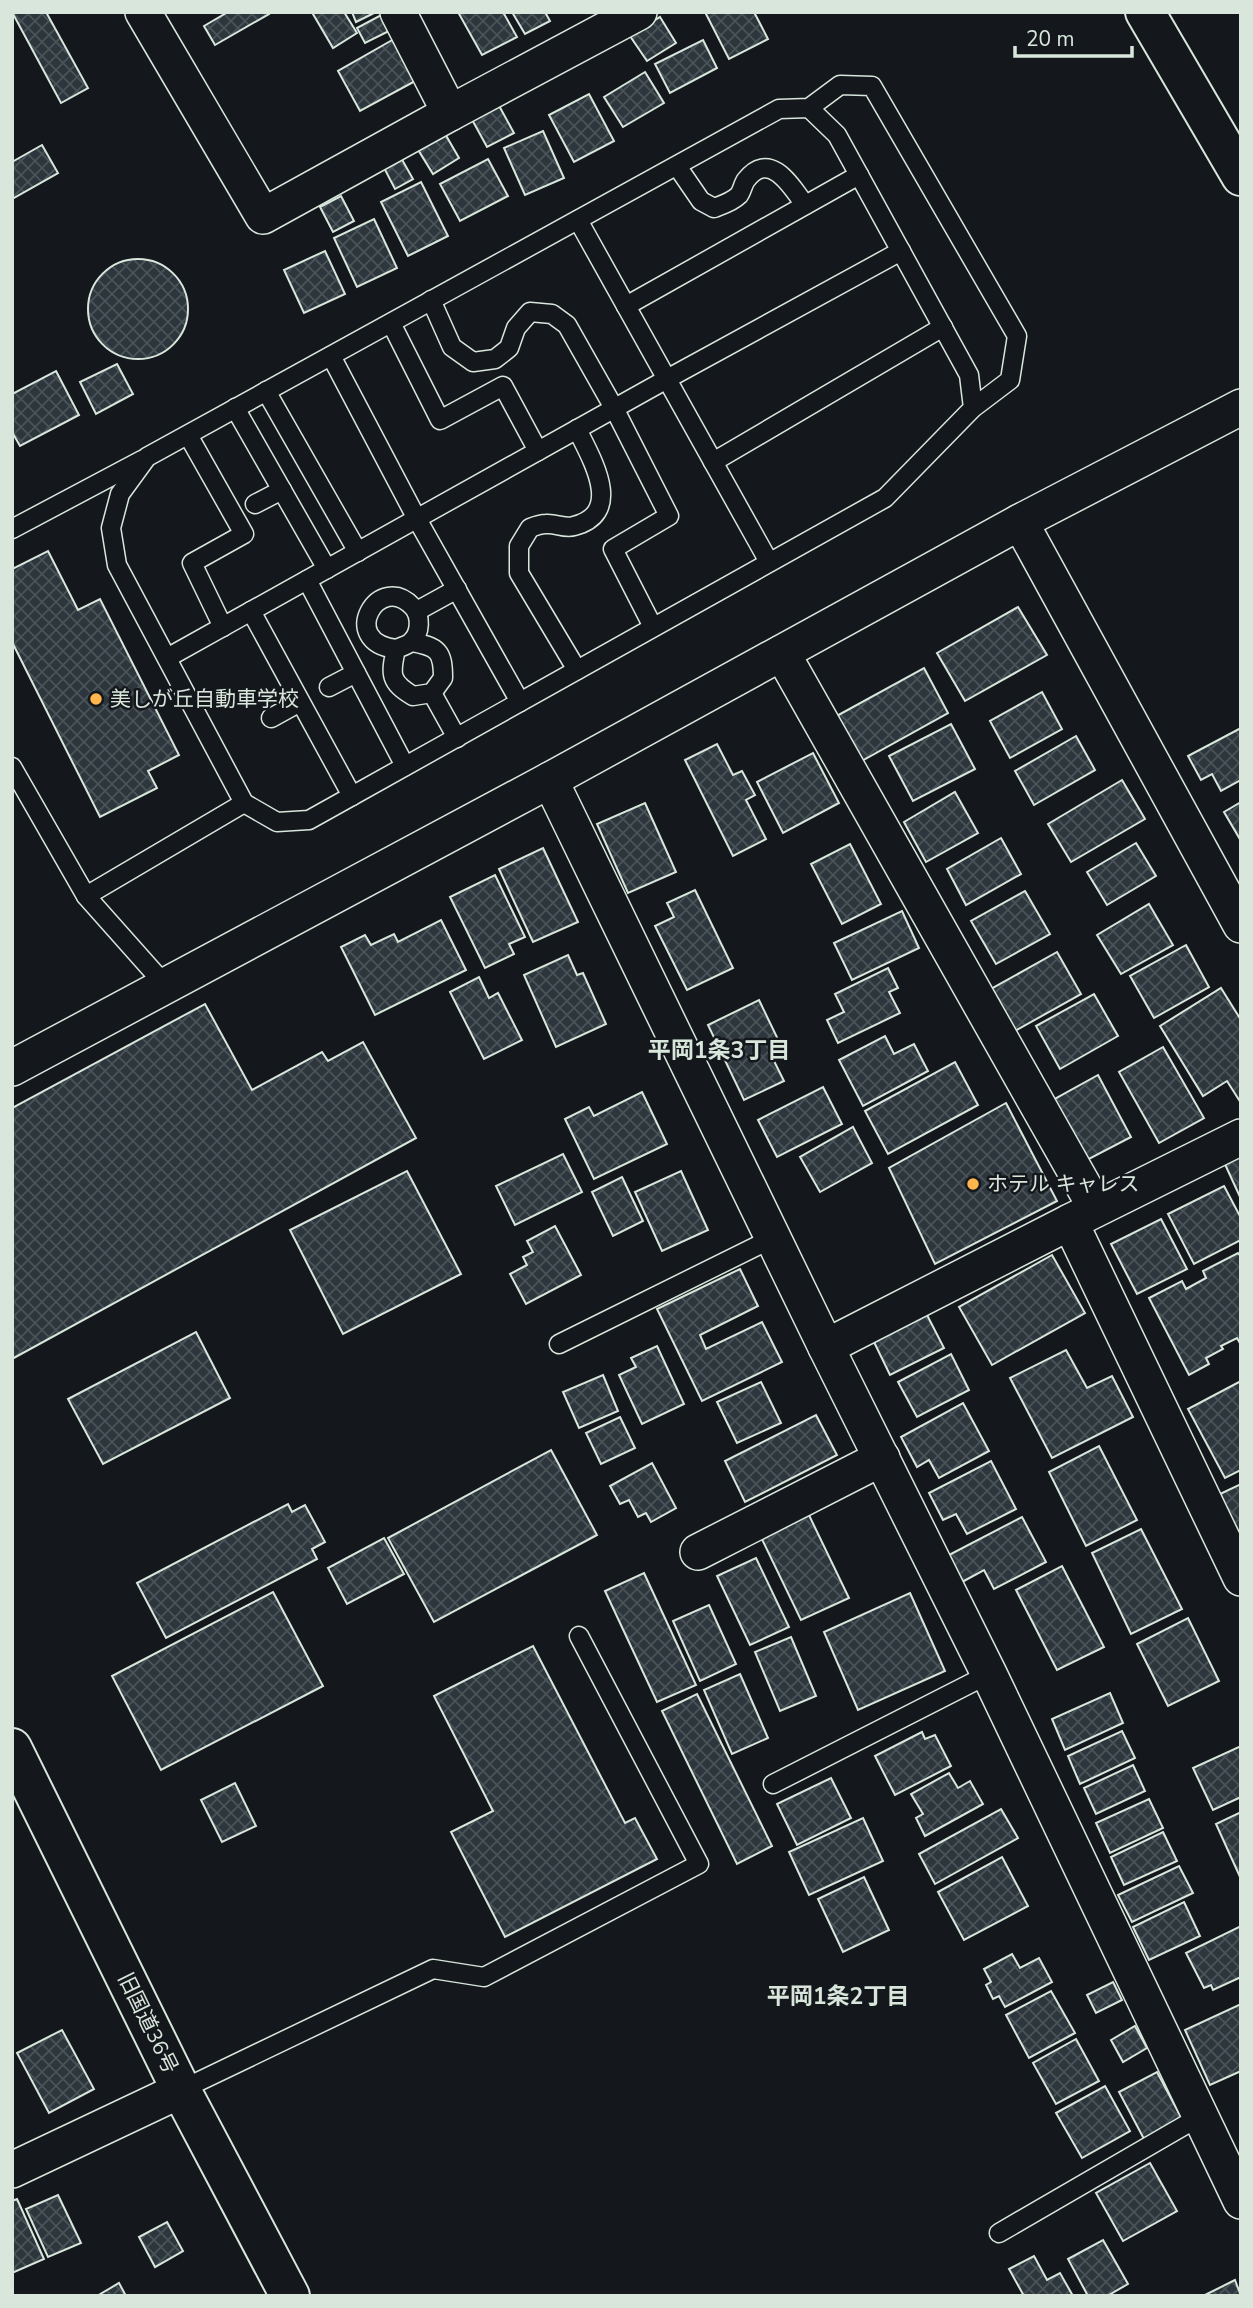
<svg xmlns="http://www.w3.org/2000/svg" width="1253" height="2308" viewBox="0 0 1253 2308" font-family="'Nunito Sans','Noto Sans JP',sans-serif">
	<defs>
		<pattern id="building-cross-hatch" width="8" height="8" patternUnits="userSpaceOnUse" patternTransform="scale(1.75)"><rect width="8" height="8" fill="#2c363c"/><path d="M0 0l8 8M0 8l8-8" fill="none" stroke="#4a5358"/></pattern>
	</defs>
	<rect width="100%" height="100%" fill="#14181c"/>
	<g fill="url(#building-cross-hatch)" stroke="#d8e6dc" stroke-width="2">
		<polygon points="12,12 46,12 88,88 61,103"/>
		<polygon points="228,12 268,12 269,14 215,45 204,26"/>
		<polygon points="316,12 344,12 357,33 333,48 313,14"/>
		<polygon points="352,12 376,12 356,22"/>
		<polygon points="458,12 503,12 517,37 482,55"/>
		<polygon points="512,12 545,12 550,21 525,34"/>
		<polygon points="705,12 754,12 768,39 729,59"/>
		<polygon points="383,14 391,30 365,43 357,28"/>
		<polygon points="660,17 676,43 647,61 630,36"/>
		<polygon points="394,39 417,80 360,111 338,71"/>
		<polygon points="703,40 717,68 670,93 655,64"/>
		<polygon points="645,72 664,103 623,127 604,97"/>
		<polygon points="589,94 614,141 574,162 549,115"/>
		<polygon points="497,102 514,133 487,147 470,116"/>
		<polygon points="543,131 564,178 525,195 504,148"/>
		<polygon points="444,132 459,158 433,174 417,148"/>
		<polygon points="42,145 58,173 12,199 12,162"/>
		<polygon points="400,156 413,179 395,189 383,166"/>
		<polygon points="488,159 508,196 460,221 440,184"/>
		<polygon points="421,182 448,236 408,256 381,202"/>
		<polygon points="341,196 354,221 333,232 320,207"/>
		<polygon points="374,219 397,268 357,287 334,238"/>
		<polygon points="325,251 345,294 304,313 284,270"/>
		<circle cx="138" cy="309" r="50"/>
		<polygon points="117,364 133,394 96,414 80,382"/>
		<polygon points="56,371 79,415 20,446 12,432 12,394"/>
		<polygon points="48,551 78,610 100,599 179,755 148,771 157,788 100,817 12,642 12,569"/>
		<polygon points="1018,607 1047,655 965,701 937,653"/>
		<polygon points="924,668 948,713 858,763 833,718"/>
		<polygon points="1042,692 1062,729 1010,758 990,721"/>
		<polygon points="951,724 975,769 913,801 889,756"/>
		<polygon points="1241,728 1241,780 1221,791 1212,774 1201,780 1188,756"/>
		<polygon points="1076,736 1095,770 1034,805 1015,771"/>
		<polygon points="717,744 733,775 742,771 755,795 746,800 766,839 733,856 685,760"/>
		<polygon points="813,753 839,803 783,833 757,782"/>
		<polygon points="1122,780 1145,819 1071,862 1048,824"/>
		<polygon points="955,792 978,833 926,862 904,822"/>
		<polygon points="1241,802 1241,841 1224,812"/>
		<polygon points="645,803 676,872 628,893 597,824"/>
		<polygon points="1001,838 1021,874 966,905 947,869"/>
		<polygon points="1136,843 1156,876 1107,905 1087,872"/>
		<polygon points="850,844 881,904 842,924 811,864"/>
		<polygon points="543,848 578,922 533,942 499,869"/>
		<polygon points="495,875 525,937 509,944 514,954 485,968 450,897"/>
		<polygon points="695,890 733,968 687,990 655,926 674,917 667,903"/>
		<polygon points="1025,891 1050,934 996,964 971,921"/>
		<polygon points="1149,904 1173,945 1121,974 1097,935"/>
		<polygon points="902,911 919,948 852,980 834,943"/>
		<polygon points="441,920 466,970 375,1015 341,947 365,935 371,945 394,934 398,942"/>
		<polygon points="1186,945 1209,987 1154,1018 1130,976"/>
		<polygon points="1057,952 1081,994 1015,1031 991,989"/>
		<polygon points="568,955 577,975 583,973 606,1024 556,1047 524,975"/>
		<polygon points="888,968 898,988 889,992 900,1013 838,1043 827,1020 844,1012 835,994"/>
		<polygon points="479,977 489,998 498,993 522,1040 484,1059 450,992"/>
		<polygon points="1221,988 1241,1020 1241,1103 1227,1081 1203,1096 1160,1026"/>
		<polygon points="1094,994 1118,1036 1060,1069 1036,1026"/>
		<polygon points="759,1000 785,1054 773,1059 784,1081 744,1100 708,1025"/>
		<polygon points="205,1004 252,1090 322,1052 328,1061 363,1042 416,1138 12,1359 12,1108"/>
		<polygon points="885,1036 894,1054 914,1044 928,1071 863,1106 839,1060"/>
		<polygon points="1163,1047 1204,1118 1159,1143 1119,1072"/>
		<polygon points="955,1062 978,1105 888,1154 865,1111"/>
		<polygon points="1098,1075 1131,1137 1087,1160 1053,1100"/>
		<polygon points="823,1087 842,1124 777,1157 758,1120"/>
		<polygon points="642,1092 667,1144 594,1179 565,1119 589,1107 594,1116"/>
		<polygon points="1006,1103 1057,1201 935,1264 889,1168"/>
		<polygon points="853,1127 872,1163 820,1192 800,1157"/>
		<polygon points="1241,1152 1241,1199 1223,1160"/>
		<polygon points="563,1154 582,1192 515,1225 496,1186"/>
		<polygon points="407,1171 461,1274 343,1334 290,1230"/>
		<polygon points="681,1171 708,1230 662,1251 635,1192"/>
		<polygon points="622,1177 643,1221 613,1236 592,1192"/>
		<polygon points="1224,1186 1241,1218 1241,1240 1194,1264 1168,1214"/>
		<polygon points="1161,1219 1187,1269 1137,1294 1111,1244"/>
		<polygon points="555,1226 581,1275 526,1304 510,1274 527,1265 523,1257 533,1252 527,1241"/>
		<polygon points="1238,1253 1241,1257 1241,1345 1237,1338 1221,1346 1223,1349 1206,1358 1209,1364 1189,1375 1149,1298 1182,1281 1186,1289 1206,1278 1203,1271"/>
		<polygon points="1052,1255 1085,1313 992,1365 959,1307"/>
		<polygon points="740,1269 758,1306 700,1335 706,1349 762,1322 782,1362 702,1401 657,1309"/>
		<polygon points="926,1313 944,1348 890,1375 873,1340"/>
		<polygon points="196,1332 230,1398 103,1464 68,1399"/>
		<polygon points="657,1346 684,1404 642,1424 619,1375 636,1367 631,1358"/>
		<polygon points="1066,1350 1087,1388 1112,1376 1133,1417 1052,1458 1010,1378"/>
		<polygon points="951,1354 969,1390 917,1417 898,1382"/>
		<polygon points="603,1375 618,1411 579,1428 563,1392"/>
		<polygon points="1241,1381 1241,1470 1225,1478 1188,1409"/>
		<polygon points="761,1382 781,1423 737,1443 717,1402"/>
		<polygon points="963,1403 989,1451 939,1478 929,1460 917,1467 901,1437"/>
		<polygon points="816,1415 837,1455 745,1502 725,1461"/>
		<polygon points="620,1417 635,1448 601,1464 586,1433"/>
		<polygon points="1099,1446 1137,1520 1086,1546 1049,1472"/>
		<polygon points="551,1450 597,1535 434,1622 388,1538"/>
		<polygon points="991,1461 1016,1509 967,1534 956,1514 943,1520 929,1493"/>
		<polygon points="652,1463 676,1508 651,1522 646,1513 638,1517 629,1500 620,1504 610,1486"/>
		<polygon points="1241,1484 1241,1539 1220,1494"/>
		<polygon points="288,1504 292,1512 305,1505 325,1542 312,1549 317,1559 166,1638 137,1583"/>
		<polygon points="807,1511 849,1598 801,1620 759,1533"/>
		<polygon points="1022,1517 1046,1562 994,1589 984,1570 962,1582 949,1555"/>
		<polygon points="1141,1529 1182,1609 1131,1634 1092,1553"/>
		<polygon points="384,1538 404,1574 347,1604 328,1568"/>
		<polygon points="756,1558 789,1627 750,1645 717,1576"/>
		<polygon points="1062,1566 1104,1647 1057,1670 1016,1590"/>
		<polygon points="644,1573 696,1685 657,1702 605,1591"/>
		<polygon points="273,1592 323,1686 161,1770 112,1676"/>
		<polygon points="910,1593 945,1671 858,1710 824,1632"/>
		<polygon points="709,1605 736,1664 700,1681 673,1621"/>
		<polygon points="1188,1618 1219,1681 1168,1706 1137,1644"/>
		<polygon points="791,1637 816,1696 780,1711 755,1652"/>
		<polygon points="533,1646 625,1823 635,1818 657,1859 505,1937 451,1832 493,1811 434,1696"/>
		<polygon points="740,1674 768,1738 732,1754 704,1690"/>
		<polygon points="1110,1693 1123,1723 1065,1750 1052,1719"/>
		<polygon points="697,1694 772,1846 737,1864 662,1711"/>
		<polygon points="1122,1731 1135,1758 1080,1784 1068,1756"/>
		<polygon points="922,1732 925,1739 935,1735 951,1766 895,1795 875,1756"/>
		<polygon points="1241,1746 1241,1797 1213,1810 1193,1768"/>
		<polygon points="1133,1765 1145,1791 1096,1814 1084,1788"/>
		<polygon points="949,1773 958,1788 970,1781 983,1804 925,1836 916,1818 923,1814 911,1794"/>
		<polygon points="831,1778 851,1818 797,1845 777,1804"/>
		<polygon points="235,1783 256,1826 222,1842 201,1800"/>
		<polygon points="1149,1799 1163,1828 1110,1853 1096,1823"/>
		<polygon points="1001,1809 1018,1838 935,1884 919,1854"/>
		<polygon points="1241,1812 1241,1879 1216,1824"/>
		<polygon points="863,1818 883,1861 809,1895 789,1852"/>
		<polygon points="1163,1832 1177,1861 1124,1885 1111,1857"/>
		<polygon points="1002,1857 1028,1906 964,1940 938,1892"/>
		<polygon points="1179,1866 1193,1893 1132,1922 1118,1895"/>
		<polygon points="864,1877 889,1930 843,1952 818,1899"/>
		<polygon points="1184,1902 1200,1936 1149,1960 1133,1927"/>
		<polygon points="1241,1926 1241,1977 1213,1990 1211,1985 1204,1988 1186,1953"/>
		<polygon points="1012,1954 1020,1968 1039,1958 1052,1982 1005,2007 999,1996 993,1999 986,1985 991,1982 984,1969"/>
		<polygon points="1113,1982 1122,2000 1096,2013 1087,1995"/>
		<polygon points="1051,1991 1075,2033 1029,2058 1006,2015"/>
		<polygon points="1241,2004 1241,2071 1210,2085 1185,2030"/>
		<polygon points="1135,2026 1147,2048 1123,2062 1111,2040"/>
		<polygon points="62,2030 94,2089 49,2113 17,2053"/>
		<polygon points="1076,2039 1099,2081 1056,2104 1033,2063"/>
		<polygon points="1157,2072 1182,2119 1144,2139 1119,2092"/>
		<polygon points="1105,2086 1130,2131 1082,2158 1056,2113"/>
		<polygon points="1150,2163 1177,2211 1123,2241 1096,2193"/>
		<polygon points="58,2195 81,2243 48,2257 26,2209"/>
		<polygon points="17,2199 44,2259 12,2273 12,2201"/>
		<polygon points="167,2222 183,2251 155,2267 139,2237"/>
		<polygon points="1103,2240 1128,2284 1107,2296 1088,2296 1068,2259"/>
		<polygon points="1034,2256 1047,2280 1060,2273 1073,2296 1024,2296 1009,2269"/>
		<polygon points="1235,2280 1241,2296 1203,2296"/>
		<polygon points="119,2283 126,2296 97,2296"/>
	</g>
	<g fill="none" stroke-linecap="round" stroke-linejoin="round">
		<defs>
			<g id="lane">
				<polyline points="809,108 840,85 872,86 1017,336 1010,380 973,408 885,498 352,796 309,820 277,822 244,803 117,565 111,528 120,494 147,457 779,109 809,108 837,135 969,375 973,408"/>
				<path d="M677,166L701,201L714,208C722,205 732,202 739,195C742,191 743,184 746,180C770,149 792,187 805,205"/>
				<polyline points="578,220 769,562"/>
				<polyline points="431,300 452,347 473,362 495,359 509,348 516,328 530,312 552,314 567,325 614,408 669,516 613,549 653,627"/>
				<polyline points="626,306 859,175"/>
				<polyline points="391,323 440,420 503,386 538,451"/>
				<polyline points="331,356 417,519 520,702"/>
				<polyline points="266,391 358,552"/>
				<polyline points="235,408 327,569"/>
				<path d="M577,429C591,458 625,513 574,526C565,529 556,523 546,524C541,524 535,526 530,528L519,546V573L577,670"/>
				<polyline points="188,435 244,534 192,563 223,627"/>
				<polyline points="713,462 943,327"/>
				<polyline points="255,504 282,490"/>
				<polyline points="12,529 142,460"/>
				<polyline points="307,580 405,766"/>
				<polyline points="251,611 352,796"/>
				<polyline points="417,611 457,589"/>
				<path d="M396,649C337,642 379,570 413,607C421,616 421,633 411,642C408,645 401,647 396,649C390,675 390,682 413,696L432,693L443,678C443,651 438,647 412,642"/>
				<polyline points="167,658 667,379 901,251"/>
				<polyline points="329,687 356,673"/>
				<polyline points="432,693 457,738"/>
				<polyline points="271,718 300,702"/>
				<polyline points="12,767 86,896 166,986"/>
				<polyline points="86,896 244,803"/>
				<polyline points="559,1344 773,1238"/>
				<polyline points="773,1784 989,1674"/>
				<polyline points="181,2090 433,1969 484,1977 699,1864 579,1636"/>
				<polyline points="999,2233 1199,2117"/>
			</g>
			<g id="street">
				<polyline points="143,12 263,216 450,113 398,12"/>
				<polyline points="450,113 639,12"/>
				<polyline points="1020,522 1241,925"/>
				<polyline points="782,653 1096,1208"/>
				<polyline points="550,780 826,1347 989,1674 1241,2201"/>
				<polyline points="12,1068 550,780 1020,522 1241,407"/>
				<polyline points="1241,1137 1070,1222 1241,1578"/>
				<polyline points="826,1347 1070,1222"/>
				<polyline points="698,1552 882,1458"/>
				<polyline points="12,2170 181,2090"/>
			</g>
			<polyline id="secondary" points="12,1748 181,2090 290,2296"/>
			<polyline id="highway" points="1145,12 1241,176"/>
		</defs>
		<use href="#lane" stroke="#d8e6dc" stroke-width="21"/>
		<use href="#street" stroke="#d8e6dc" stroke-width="38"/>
		<use href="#secondary" stroke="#d8e6dc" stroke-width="42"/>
		<use href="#highway" stroke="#d8e6dc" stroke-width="42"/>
		<use href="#lane" stroke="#14181c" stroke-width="18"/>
		<use href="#street" stroke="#14181c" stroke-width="35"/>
		<use href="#secondary" stroke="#14181c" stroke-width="38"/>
		<use href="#highway" stroke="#14181c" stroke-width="38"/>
	</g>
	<g fill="#ffb74d" stroke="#14181c" stroke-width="2.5">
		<circle cx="96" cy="699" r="7"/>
		<circle cx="973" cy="1184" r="7"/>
	</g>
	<g text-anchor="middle" stroke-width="5" stroke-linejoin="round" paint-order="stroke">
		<g font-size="21" fill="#d8e6dc" stroke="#14181c" text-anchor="start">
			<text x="110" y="706">美しが丘自動車学校</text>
			<text x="987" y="1191">ホテル キャレス</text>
		</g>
		<g font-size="21" fill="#d8e6dc" stroke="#14181c">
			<text transform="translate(148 2023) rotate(64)" y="7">旧国道36号</text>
		</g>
		<g font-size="23" font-weight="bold" fill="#d8e6dc" stroke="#14181c">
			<text x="719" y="1058">平岡1条3丁目</text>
			<text x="838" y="2004">平岡1条2丁目</text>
		</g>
	</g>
	<rect width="1253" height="2308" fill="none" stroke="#d8e6dc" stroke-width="28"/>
	<path d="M1015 46v10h117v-10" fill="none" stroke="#d8e6dc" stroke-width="3.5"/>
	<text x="1026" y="46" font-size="21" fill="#d8e6dc" stroke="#14181c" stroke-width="5" paint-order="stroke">20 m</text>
</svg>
